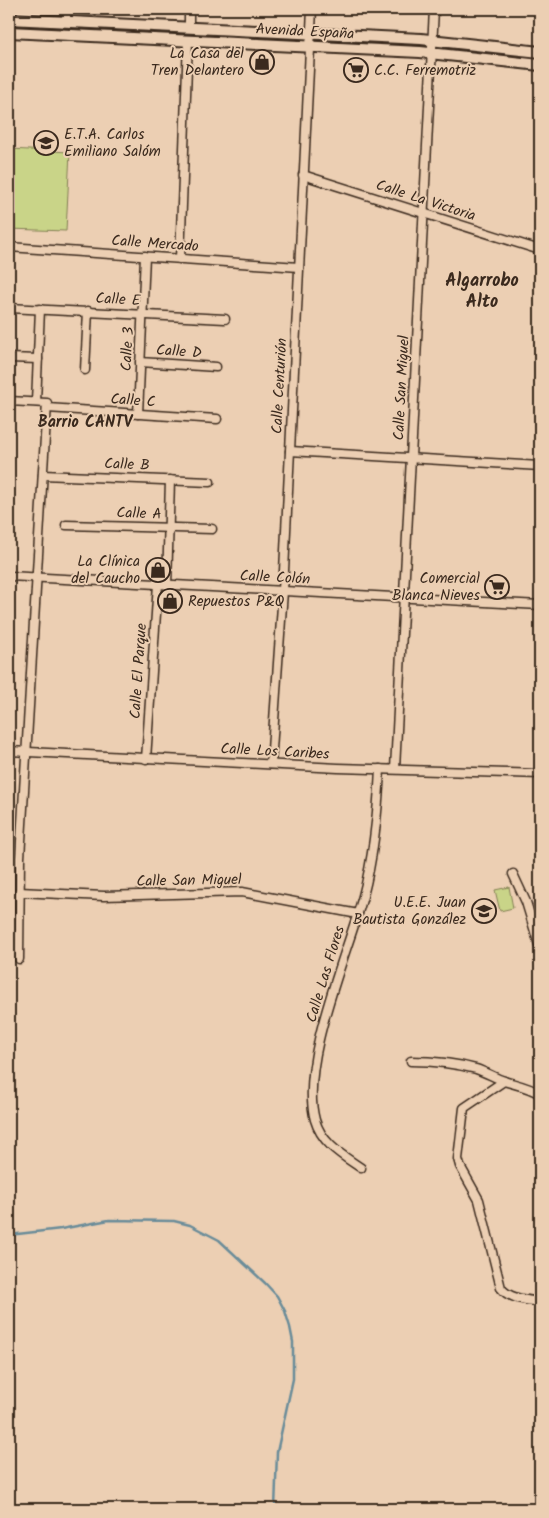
<svg xmlns="http://www.w3.org/2000/svg" width="549" height="1518" viewBox="0 0 549 1518" font-family="Kalam,sans-serif">
	<rect width="100%" height="100%" fill="#eccfb3"/>
	<filter id="ink" filterUnits="userSpaceOnUse"><feTurbulence type="fractalNoise" baseFrequency=".02" numOctaves="2"/><feDisplacementMap in="SourceGraphic" scale="10" xChannelSelector="R" yChannelSelector="G"/><feConvolveMatrix kernelMatrix="1 2 1 2 8 2 1 2 1" color-interpolation-filters="sRGB"/></filter>
	<g filter="url(#ink)">
		<g fill="#c9d488" stroke="#827f53">
			<polygon points="9,23 293,38 294,39 9,27"/>
			<polygon points="326,40 421,44 422,45 420,47 326,42 325,41"/>
			<polygon points="443,46 540,57 540,60 443,49"/>
			<polygon points="9,149 70,152 66,231 9,229"/>
			<polygon points="509,887 513,908 500,911 495,890"/>
		</g>
		<g fill="none" stroke-linecap="round" stroke-linejoin="round">
			<polyline stroke="#6a8c99" stroke-width="2.5" points="9,1235 61,1229 109,1220 174,1221 190,1225 219,1240 265,1283 277,1296 285,1311 290,1327 293,1342 293,1379 277,1452 275,1509"/>
			<defs>
				<g id="street">
					<polyline points="66,21 66,9"/>
					<polyline points="189,27 189,9"/>
					<polyline points="303,175 540,250"/>
					<polyline points="9,247 299,267"/>
					<polyline points="180,259 188,40"/>
					<polyline points="9,308 225,319"/>
					<polyline points="9,358 38,359"/>
					<polyline points="140,362 216,367"/>
					<polyline points="85,370 88,311"/>
					<polyline points="9,401 47,403 20,858 19,959"/>
					<polyline points="36,402 40,309"/>
					<polyline points="47,408 217,419"/>
					<polyline points="138,414 145,256"/>
					<polyline points="290,451 540,466"/>
					<polyline points="43,475 210,482"/>
					<polyline points="66,525 212,529"/>
					<polyline points="9,576 540,605"/>
					<polyline points="167,585 170,480"/>
					<polyline points="9,751 338,768 540,774"/>
					<polyline points="146,759 158,584"/>
					<polyline points="271,764 283,591 312,9"/>
					<polyline points="395,769 434,9"/>
					<polyline points="513,874 526,902 540,948"/>
					<polyline points="19,892 104,896 242,892 358,914"/>
					<path d="M411,1061C433,1061 454,1063 476,1069C485,1072 494,1077 504,1081C517,1085 529,1087 540,1094"/>
					<path d="M504,1081L464,1108L458,1159L460,1166L479,1200L501,1288C509,1299 527,1300 540,1302"/>
					<path d="M361,1168C342,1155 322,1144 315,1120C299,1063 347,955 363,896C374,855 378,812 380,769"/>
				</g>
				<g id="secondary">
					<polyline points="9,19 421,39 540,52"/>
					<polyline points="9,32 420,52 540,65"/>
				</g>
			</defs>
			<use href="#street" stroke="#3b2a1e" stroke-width="11"/>
			<use href="#secondary" stroke="#3b2a1e" stroke-width="14"/>
			<use href="#street" stroke="#eccfb3" stroke-width="8"/>
			<use href="#secondary" stroke="#eccfb3" stroke-width="10"/>
		</g>
	</g>
	<defs>
		<symbol id="shop-ring" viewBox="-11 -11 22 22"><circle r="9.5" fill="#eccfb3" stroke="#3b2a1e" stroke-width="1.5"/><path d="M-5-2.5h2.3a2.7 3.5 0 0 1 5.4 0H5L5.5 6h-11ZM-1.5-2.5h3a1.5 2.3 0 0 0-3 0Z" fill="#3b2a1e"/></symbol>
		<symbol id="supermarket-ring" viewBox="-11 -11 22 22"><circle r="9.5" fill="#eccfb3" stroke="#3b2a1e" stroke-width="1.5"/><path d="M-6-5.5h2.5l.6 2H6L4.5 2H-2.5L-4.4-4H-6ZM-1.5 3.2a1.3 1.3 0 1 0 .1 0ZM3 3.2a1.3 1.3 0 1 0 .1 0Z" fill="#3b2a1e"/></symbol>
		<symbol id="school-ring" viewBox="-11 -11 22 22"><circle r="9.5" fill="#eccfb3" stroke="#3b2a1e" stroke-width="1.5"/><path d="M0-5L7-2L0 1L-7-2ZM-4 1L0 2.5L4 1V4Q0 6-4 4Z" fill="#3b2a1e"/></symbol>
	</defs>
	<g fill-rule="evenodd">
		<use href="#shop-ring" x="248" y="48" width="28" height="28"/>
		<use href="#supermarket-ring" x="342" y="56" width="28" height="28"/>
		<use href="#school-ring" x="32" y="129" width="28" height="28"/>
		<use href="#shop-ring" x="144" y="556" width="28" height="28"/>
		<use href="#supermarket-ring" x="483" y="573" width="28" height="28"/>
		<use href="#shop-ring" x="156" y="587" width="28" height="28"/>
		<use href="#school-ring" x="470" y="897" width="28" height="28"/>
	</g>
	<g text-anchor="middle" stroke-width="4" stroke-linejoin="round" paint-order="stroke">
		<g font-size="15" fill="#3b2a1e" stroke="#eccfb3">
			<text transform="translate(305 31) rotate(3)" y="5">Avenida España</text>
			<text transform="translate(426 200) rotate(18)" y="5">Calle La Victoria</text>
			<text transform="translate(155 243) rotate(4)" y="5">Calle Mercado</text>
			<text transform="translate(118 299) rotate(3)" y="5">Calle E</text>
			<text transform="translate(127 349) rotate(-87)" y="5">Calle 3</text>
			<text transform="translate(179 351) rotate(4)" y="5">Calle D</text>
			<text transform="translate(279 386) rotate(-87)" y="5">Calle Centurión</text>
			<text transform="translate(401 388) rotate(-87)" y="5">Calle San Miguel</text>
			<text transform="translate(133 400) rotate(4)" y="5">Calle C</text>
			<text transform="translate(127 464) rotate(2)" y="5">Calle B</text>
			<text transform="translate(139 513) rotate(2)" y="5">Calle A</text>
			<text transform="translate(275 577) rotate(3)" y="5">Calle Colón</text>
			<text transform="translate(138 671) rotate(-86)" y="5">Calle El Parque</text>
			<text transform="translate(275 751) rotate(3)" y="5">Calle Los Caribes</text>
			<text transform="translate(189 880) rotate(-1)" y="5">Calle San Miguel</text>
			<text transform="translate(325 974) rotate(-73)" y="5">Calle Las Flores</text>
		</g>
		<g font-size="15" fill="#3b2a1e" stroke="#eccfb3" text-anchor="end">
			<text x="244" y="58">La Casa del<tspan x="244" dy="17">Tren Delantero</tspan></text>
			<text x="374" y="75" text-anchor="start">C.C. Ferremotriz</text>
			<text x="64" y="139" text-anchor="start">E.T.A. Carlos<tspan x="64" dy="17">Emiliano Salóm</tspan></text>
			<text x="140" y="566">La Clínica<tspan x="140" dy="17">del Caucho</tspan></text>
			<text x="480" y="583">Comercial<tspan x="480" dy="17">Blanca Nieves</tspan></text>
			<text x="188" y="606" text-anchor="start">Repuestos P&amp;Q</text>
			<text x="466" y="907">U.E.E. Juan<tspan x="466" dy="17">Bautista González</tspan></text>
		</g>
		<g font-size="16" font-weight="bold" fill="#3b2a1e" stroke="#eccfb3">
			<text x="85" y="427">Barrio CANTV</text>
		</g>
		<g font-size="18" font-weight="bold" fill="#3b2a1e" stroke="#eccfb3">
			<text x="482" y="286">Algarrobo<tspan x="482" dy="21">Alto</tspan></text>
		</g>
	</g>
	<rect width="549" height="1518" fill="none" stroke="#eccfb3" stroke-width="30"/>
	<rect x="15" y="15" width="519" height="1488" fill="none" stroke="#3b2a1e" stroke-width="2" filter="url(#ink)"/>
</svg>
